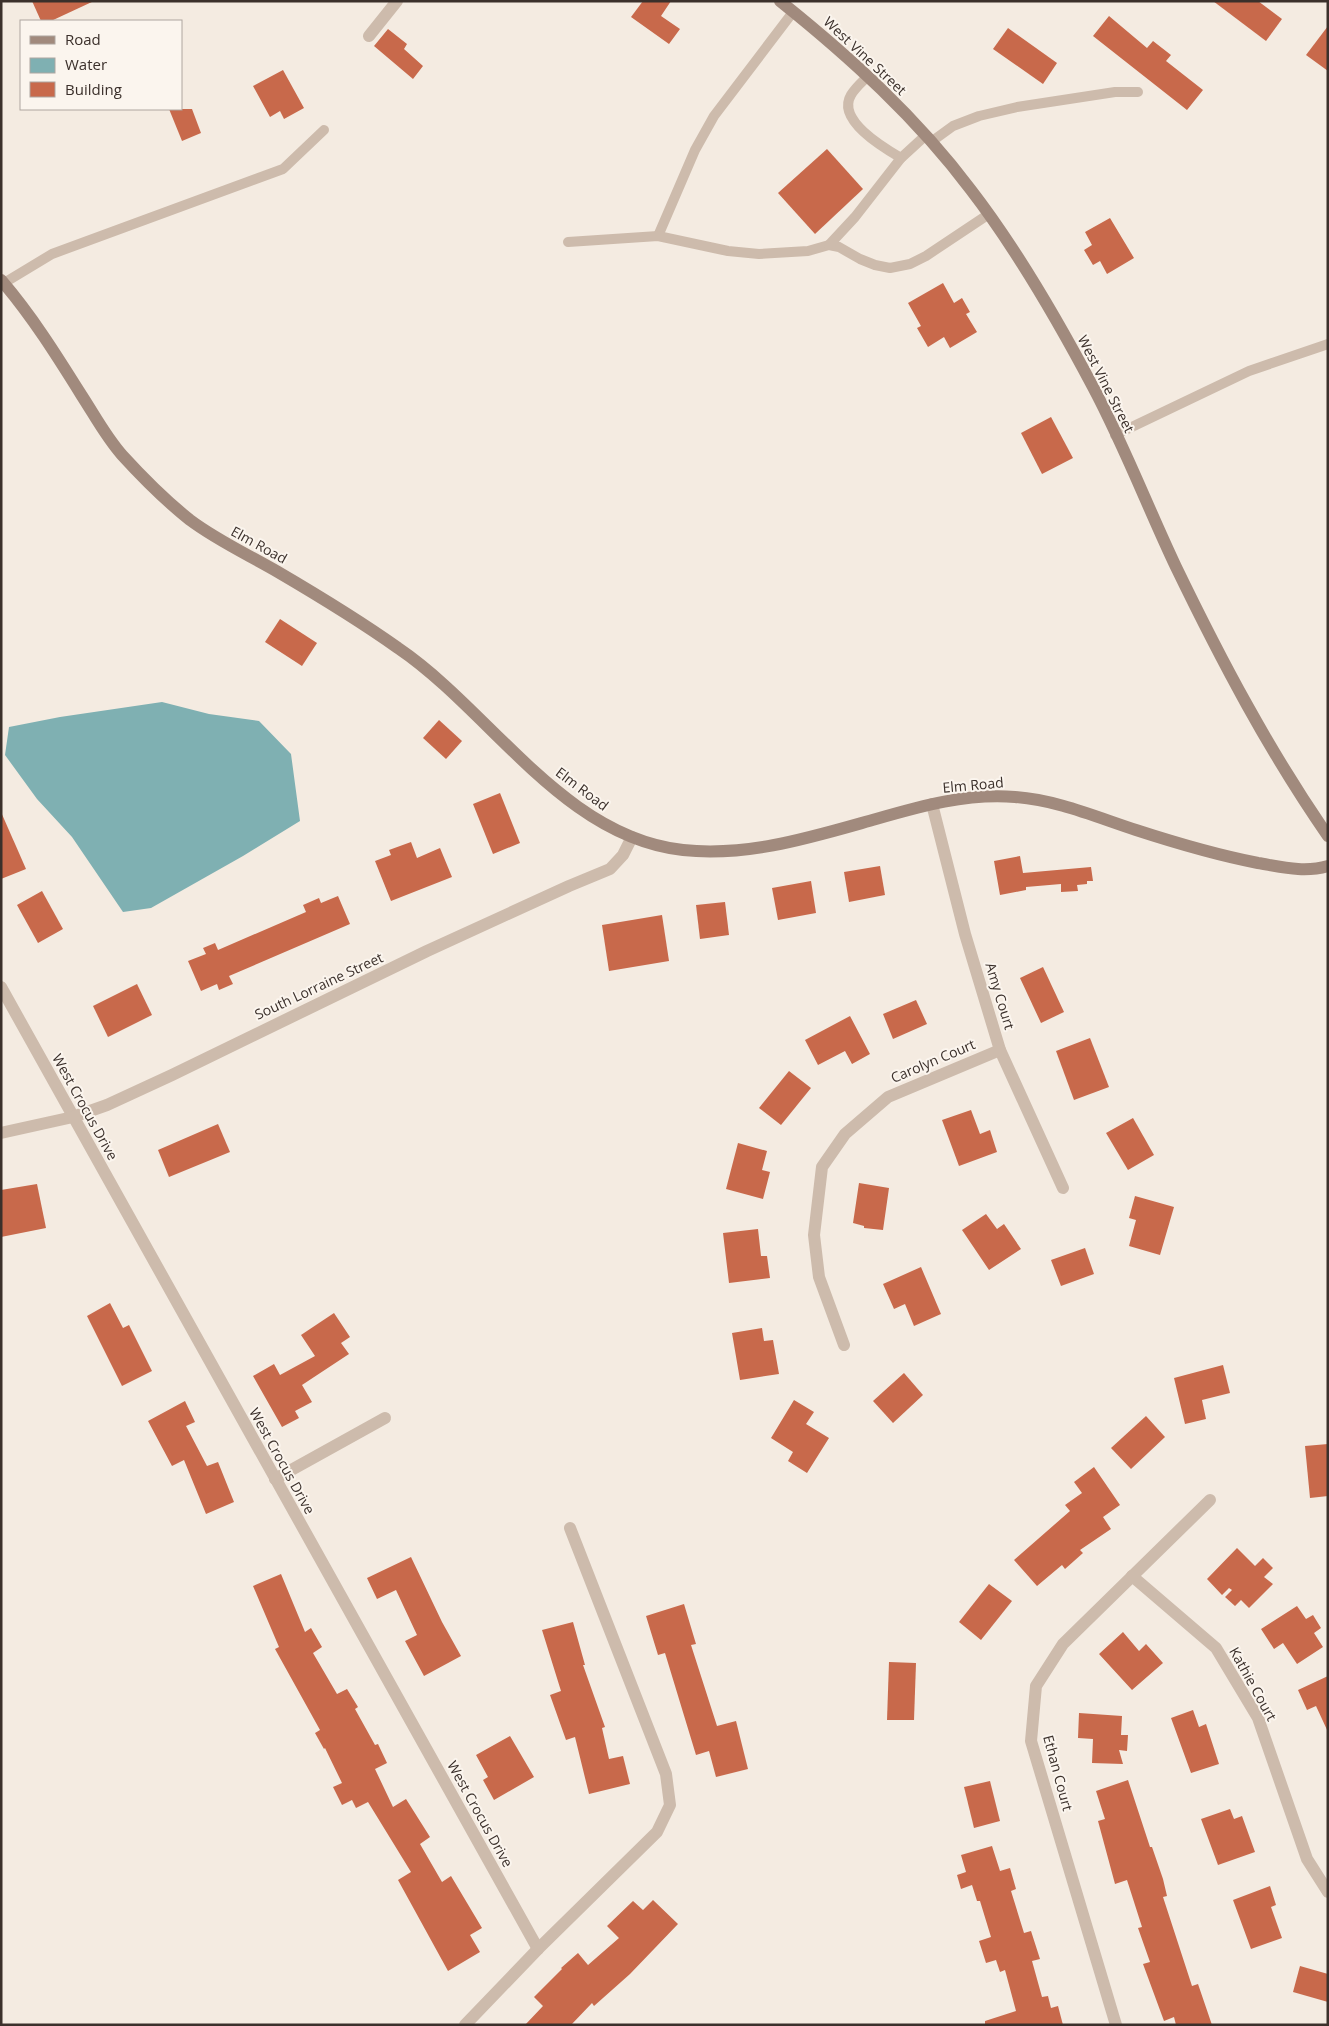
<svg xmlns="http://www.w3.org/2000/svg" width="1329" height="2026" viewBox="0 0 1329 2026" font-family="'Open Sans',sans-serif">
	<rect width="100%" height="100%" fill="#f4ebe1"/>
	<polygon fill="#7fb0b2" points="162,702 209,714 259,721 291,754 300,821 243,856 151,908 123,912 72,837 37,799 5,755 9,727 60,717"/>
	<g fill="#c8694b">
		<polygon points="32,1 94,1 51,21 41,21"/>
		<polygon points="643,1 671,1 661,16 680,29 669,44 631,17"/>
		<polygon points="1213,1 1258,1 1282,19 1266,41"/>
		<polygon points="1109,16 1147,48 1153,41 1171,55 1166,61 1203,90 1187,110 1093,36"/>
		<polygon points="1328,26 1328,71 1306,55"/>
		<polygon points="1008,28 1057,63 1043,84 993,49"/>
		<polygon points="388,29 407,44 404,49 423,66 413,79 374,46"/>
		<polygon points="283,70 304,108 284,119 280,111 270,117 253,86"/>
		<polygon points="169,109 192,109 201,133 182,141"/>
		<polygon points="827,149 863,189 815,234 778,193"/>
		<polygon points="1110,218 1134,258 1107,274 1100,261 1093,265 1084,250 1092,245 1085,232"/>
		<polygon points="943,283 954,303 962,298 970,312 966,314 977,332 950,348 944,337 928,347 917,328 921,326 908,303"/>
		<polygon points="1051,417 1073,458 1042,474 1021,433"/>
		<polygon points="280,619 317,643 302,666 265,642"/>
		<polygon points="439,720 462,741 446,759 423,738"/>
		<polygon points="500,793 520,843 493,854 473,804"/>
		<polygon points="1,812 26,869 1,879"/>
		<polygon points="411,842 417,858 440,848 452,877 391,901 375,861 391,855 389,850"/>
		<polygon points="1020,856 1023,873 1091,867 1093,881 1087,881 1087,884 1077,885 1078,891 1061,892 1061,884 1026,887 1026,890 1000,895 994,861"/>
		<polygon points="880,866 885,895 849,902 844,872"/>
		<polygon points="811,881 816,913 778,920 772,888"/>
		<polygon points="42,891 63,929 38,943 17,905"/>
		<polygon points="338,896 350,924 229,976 233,984 219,990 217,984 201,991 188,961 206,954 203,948 215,943 218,950 306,912 303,905 319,898 321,903"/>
		<polygon points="725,902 729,935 700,939 696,905"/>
		<polygon points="662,915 669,961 609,971 602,925"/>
		<polygon points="1043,967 1064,1012 1041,1023 1020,978"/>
		<polygon points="137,984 152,1015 108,1037 93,1006"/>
		<polygon points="916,1000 927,1024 893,1039 883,1014"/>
		<polygon points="850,1016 870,1054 852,1064 845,1051 818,1065 805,1040"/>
		<polygon points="1090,1038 1109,1087 1074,1100 1056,1051"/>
		<polygon points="789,1071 811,1088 781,1125 759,1108"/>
		<polygon points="971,1110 980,1134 990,1130 997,1152 959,1166 942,1120"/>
		<polygon points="1133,1118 1154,1155 1128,1170 1106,1133"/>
		<polygon points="218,1124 230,1152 169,1177 158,1150"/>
		<polygon points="738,1143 767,1151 762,1170 770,1172 763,1199 726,1189"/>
		<polygon points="859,1183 889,1188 883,1230 864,1228 864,1226 853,1223"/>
		<polygon points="37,1184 46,1228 1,1237 1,1190"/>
		<polygon points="1135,1196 1174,1207 1160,1255 1129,1246 1136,1220 1129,1218"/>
		<polygon points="986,1214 997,1229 1004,1224 1021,1249 989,1270 962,1230"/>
		<polygon points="758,1229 761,1256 767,1256 770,1278 729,1283 723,1233"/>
		<polygon points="1085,1248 1094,1274 1061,1286 1051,1260"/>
		<polygon points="921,1267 941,1314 914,1326 905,1304 894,1309 883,1284"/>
		<polygon points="110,1303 123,1328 129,1325 152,1371 122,1386 87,1316"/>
		<polygon points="334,1313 350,1337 341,1343 349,1354 302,1385 312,1402 295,1411 299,1418 282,1427 253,1376 274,1364 280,1375 315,1356 301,1335"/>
		<polygon points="762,1328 764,1341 773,1340 779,1374 740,1380 732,1333"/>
		<polygon points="1223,1365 1230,1393 1202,1400 1206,1419 1185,1424 1174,1378"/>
		<polygon points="904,1373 923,1395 893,1423 873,1401"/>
		<polygon points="794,1400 814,1412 806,1424 829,1438 807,1473 788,1461 793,1452 771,1438"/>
		<polygon points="185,1401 195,1422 186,1426 207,1466 218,1462 234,1502 206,1514 184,1460 172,1466 148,1421"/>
		<polygon points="1146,1416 1165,1437 1131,1469 1111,1448"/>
		<polygon points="1328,1444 1328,1496 1310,1498 1305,1446"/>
		<polygon points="1094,1467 1120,1505 1103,1517 1111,1529 1080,1550 1083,1553 1065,1569 1062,1565 1037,1586 1014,1560 1070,1511 1065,1505 1082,1493 1074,1482"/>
		<polygon points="1237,1548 1255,1566 1263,1558 1273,1568 1264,1577 1273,1584 1249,1608 1241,1600 1235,1606 1225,1597 1232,1590 1229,1588 1222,1595 1207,1579"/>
		<polygon points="411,1557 442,1622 461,1656 424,1676 405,1641 417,1635 396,1590 377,1599 367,1578"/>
		<polygon points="281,1574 305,1632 311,1628 322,1647 313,1653 337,1694 347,1689 358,1707 355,1709 375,1745 378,1744 387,1763 375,1769 393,1807 406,1799 430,1837 420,1844 442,1882 451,1876 482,1928 470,1935 480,1952 448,1971 398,1880 411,1872 368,1802 356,1808 352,1800 342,1805 333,1787 342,1783 325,1748 324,1749 315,1733 320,1730 275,1649 279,1647 253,1586"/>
		<polygon points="989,1584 1012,1601 981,1640 959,1622"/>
		<polygon points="684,1604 696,1644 691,1645 717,1726 736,1721 748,1769 716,1777 709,1751 696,1755 665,1653 658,1655 646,1616"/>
		<polygon points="1297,1606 1306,1619 1313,1615 1321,1628 1314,1633 1323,1647 1297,1664 1283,1643 1274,1649 1261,1629"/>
		<polygon points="573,1622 585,1665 583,1665 605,1727 602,1728 609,1759 623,1756 630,1784 589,1794 575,1737 566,1740 550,1695 561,1691 542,1630"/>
		<polygon points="1123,1632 1139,1651 1146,1644 1163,1663 1132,1690 1099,1654"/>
		<polygon points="889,1662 916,1663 914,1720 887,1720"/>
		<polygon points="1328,1676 1328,1732 1316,1706 1307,1710 1298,1690"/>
		<polygon points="1193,1710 1199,1727 1206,1724 1219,1764 1191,1773 1171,1718"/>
		<polygon points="1079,1713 1122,1716 1121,1735 1128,1735 1127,1751 1119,1750 1123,1764 1092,1763 1093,1739 1078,1738"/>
		<polygon points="510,1736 534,1777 494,1800 483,1780 488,1777 476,1755"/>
		<polygon points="1128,1780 1150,1847 1152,1847 1163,1879 1167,1896 1163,1897 1192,1986 1198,1984 1212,2025 1176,2025 1174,2017 1164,2021 1143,1964 1150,1962 1138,1928 1142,1927 1127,1880 1115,1884 1098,1821 1105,1819 1096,1791"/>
		<polygon points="990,1781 1000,1821 974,1828 964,1787"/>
		<polygon points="1230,1809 1234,1819 1242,1816 1255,1852 1218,1865 1201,1819"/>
		<polygon points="992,1846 1000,1871 1010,1868 1016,1889 1011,1891 1024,1933 1031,1931 1040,1959 1032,1961 1042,1997 1048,1996 1051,2008 1058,2006 1063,2025 985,2025 985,2021 1016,2011 1005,1970 1000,1972 996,1960 986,1963 979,1941 991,1937 980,1901 977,1901 972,1885 961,1889 957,1875 966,1872 961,1855"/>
		<polygon points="1270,1886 1276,1905 1271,1907 1282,1938 1251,1949 1233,1900"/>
		<polygon points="653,1900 678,1924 630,1974 594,2006 592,2003 571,2025 525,2025 543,2006 534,1997 562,1969 561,1968 578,1953 588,1965 619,1938 607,1926 633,1901 643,1910"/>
		<polygon points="1300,1966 1328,1974 1328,2002 1293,1992"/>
	</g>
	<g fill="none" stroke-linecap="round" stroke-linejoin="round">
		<g stroke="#cdbbac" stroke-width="10">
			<path d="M867,77C862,82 855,88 851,95C836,120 884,148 901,158"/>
			<polyline points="931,142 953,126 979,116 1017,107 1115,92 1138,92"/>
			<polyline points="658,236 695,150 714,116 793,12"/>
			<polyline points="568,242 658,236 728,251 759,254 808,251 829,245 839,247 860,259 875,265 890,268 910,264 926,256 989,214"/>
			<polyline points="829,245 855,217 901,158 925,136"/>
			<polyline points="4,283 52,254 283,169 324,130"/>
			<polyline points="1115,435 1249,371 1328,344"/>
		</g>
		<g stroke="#cdbbac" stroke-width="12">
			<polyline points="369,36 397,1"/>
			<polyline points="932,804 965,934 1000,1050 1063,1188"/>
			<polyline points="1,987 538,1949"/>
			<polyline points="1,1133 73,1117 107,1105 172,1075 427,951 569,886 610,869 623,855 632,837"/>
			<polyline points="844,1345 819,1277 814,1235 822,1167 845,1134 888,1097 1000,1050"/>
			<polyline points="275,1479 385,1418"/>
			<polyline points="1132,1576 1216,1648 1258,1718 1307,1859 1328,1892"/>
			<polyline points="465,2025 538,1949 657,1832 670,1805 666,1774 570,1528"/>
			<polyline points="1116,2025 1031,1741 1036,1686 1063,1644 1210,1500"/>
		</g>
		<g stroke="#a18a7d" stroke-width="12">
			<path d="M780,1C850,57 917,118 971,190C1018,251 1057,319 1093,387C1124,445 1148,508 1176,567C1221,660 1269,751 1328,836"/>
			<path d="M1,280C32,316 57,356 82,396C95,416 106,437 122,455C143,478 166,501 190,520C218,541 249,555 278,572C319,596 360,621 398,648C491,711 563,837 683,850C749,857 812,837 876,819C921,806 967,793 1015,797C1057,800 1096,817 1136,830C1176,843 1217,855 1258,863C1282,867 1304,873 1328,866"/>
		</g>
	</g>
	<g text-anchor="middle" stroke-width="4" stroke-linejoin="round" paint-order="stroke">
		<g font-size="14" fill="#3b302b" stroke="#fbf5ee">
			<text transform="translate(865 56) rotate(43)" y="5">West Vine Street</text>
			<text transform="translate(1106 384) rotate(63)" y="5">West Vine Street</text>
			<text transform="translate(259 545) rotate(29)" y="5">Elm Road</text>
			<text transform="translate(973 785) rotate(-5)" y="5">Elm Road</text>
			<text transform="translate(582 789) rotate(37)" y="5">Elm Road</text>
			<text transform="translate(319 986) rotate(-25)" y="5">South Lorraine Street</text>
			<text transform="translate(1000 996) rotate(73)" y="5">Amy Court</text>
			<text transform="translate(933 1061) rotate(-23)" y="5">Carolyn Court</text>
			<text transform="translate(85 1107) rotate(61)" y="5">West Crocus Drive</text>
			<text transform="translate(282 1461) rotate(61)" y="5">West Crocus Drive</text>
			<text transform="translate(1253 1684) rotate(61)" y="5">Kathie Court</text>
			<text transform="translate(1058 1773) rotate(75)" y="5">Ethan Court</text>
			<text transform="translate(480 1814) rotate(61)" y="5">West Crocus Drive</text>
		</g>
	</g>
	<rect width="1329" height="2026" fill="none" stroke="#3b302b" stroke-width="5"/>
	<rect x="20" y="20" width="162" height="90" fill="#fbf5ee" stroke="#aea6a0"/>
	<rect x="30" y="36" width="25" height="8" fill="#a18a7d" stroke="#aea6a0"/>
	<text x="65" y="45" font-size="15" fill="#3b302b">Road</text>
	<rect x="30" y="58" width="25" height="15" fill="#7fb0b2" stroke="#aea6a0"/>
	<text x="65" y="70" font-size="15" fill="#3b302b">Water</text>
	<rect x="30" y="82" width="25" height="15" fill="#c8694b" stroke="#aea6a0"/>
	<text x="65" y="95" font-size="15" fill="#3b302b">Building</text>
</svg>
